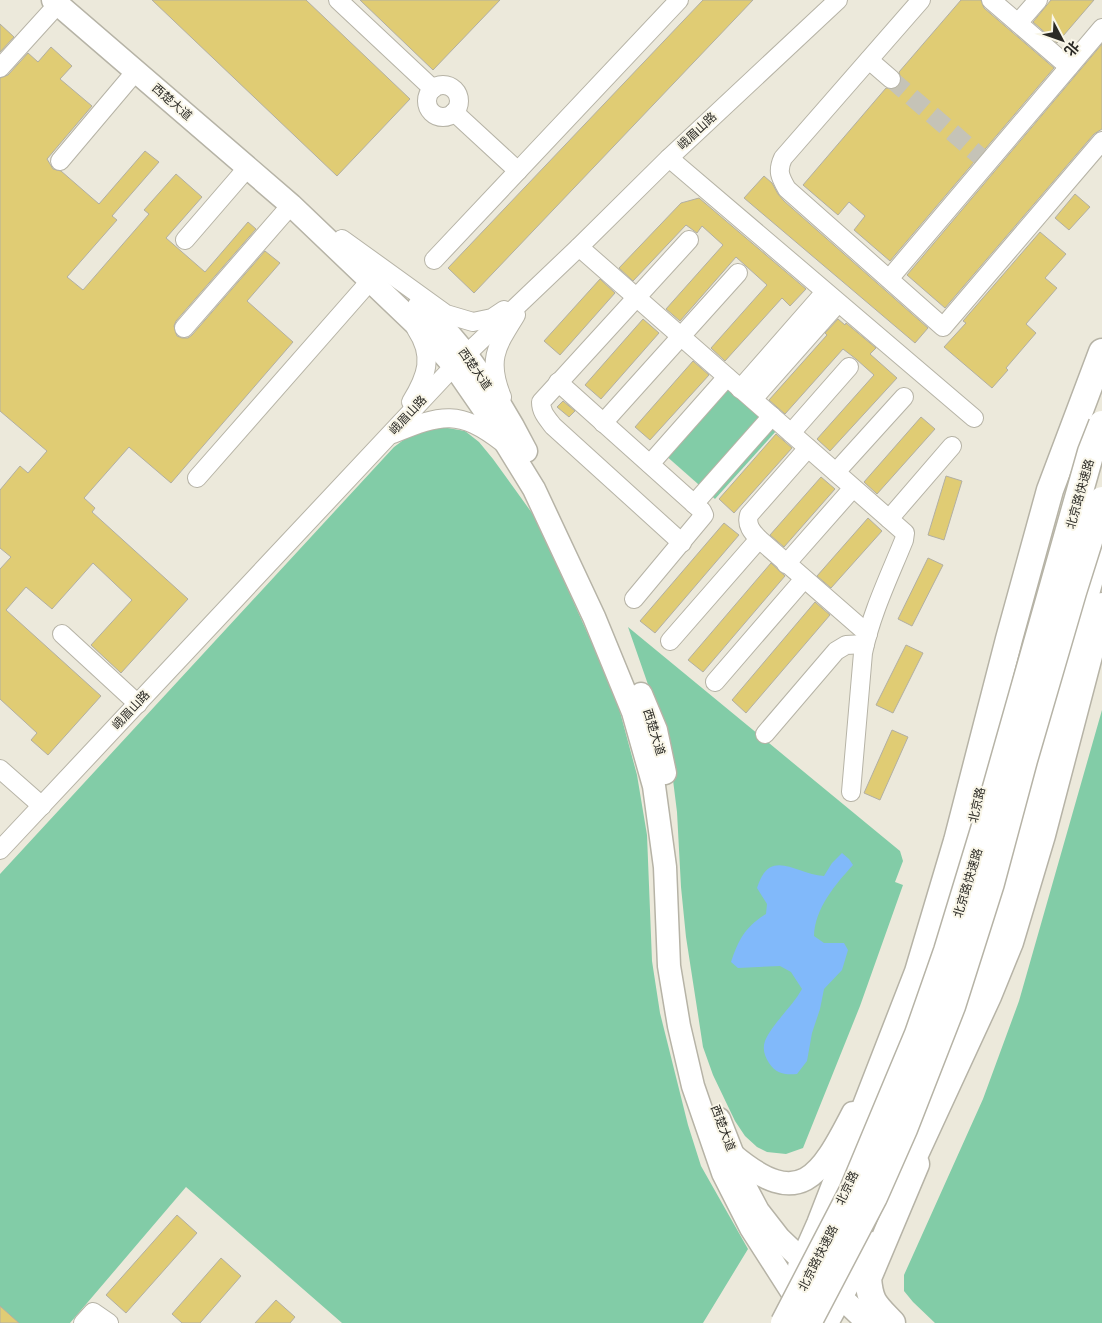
<svg xmlns="http://www.w3.org/2000/svg" width="1102" height="1323" viewBox="0 0 1102 1323" font-family="'Fira Sans','Noto Sans SC',sans-serif">
	<rect width="100%" height="100%" fill="#ece9db"/>
	<g fill="#82cca7">
		<polygon points="726,384 777,430 715,499 664,454"/>
		<polygon points="442,427 465,431 479,442 493,459 537,520 616,697 637,775 647,835 652,961 660,1013 688,1125 701,1166 748,1249 703,1323 342,1323 186,1187 70,1323 0,1323 0,874 394,447 417,430"/>
		<polygon points="628,627 900,851 903,861 895,882 903,885 860,1006 803,1148 786,1154 767,1152 757,1147 745,1136 735,1121 713,1075 703,1047 686,937 681,887 677,812 673,780 652,696"/>
		<polygon points="1102,710 1102,1323 935,1323 913,1302 904,1291 904,1275 983,1099 1019,1001"/>
	</g>
	<path fill="#81b9fa" d="M842,853L849,859L853,865C835,885 815,908 814,936L824,943H844L848,950L842,970L824,989L820,1009L812,1033L807,1061L797,1074C785,1075 776,1074 769,1063C765,1057 762,1049 765,1041C772,1024 792,1007 802,989L791,972L780,966L738,968L731,962C739,939 745,927 766,914L767,904L757,888C770,846 796,875 824,876L832,863Z"/>
	<g fill="#e0cc74" stroke="#b2afa2">
		<polygon points="152,0 306,0 410,99 337,176"/>
		<polygon points="360,0 500,0 433,70"/>
		<polygon points="703,0 753,0 474,293 448,268"/>
		<polygon points="961,0 981,0 984,8 1054,68 890,261 854,230 865,216 849,202 838,215 803,185 886,88 894,89 899,86 901,80 899,72"/>
		<polygon points="1051,0 1094,0 1057,43 1033,22"/>
		<polygon points="0,24 14,37 0,52"/>
		<polygon points="1102,44 1102,129 1094,134 945,308 907,275"/>
		<polygon points="51,47 72,66 60,79 92,106 47,159 53,169 61,171 99,204 145,151 159,162 112,216 117,220 67,277 83,290 149,214 144,210 176,174 202,197 166,238 205,272 248,222 256,229 176,321 174,326 177,336 182,338 188,338 192,335 265,251 280,263 247,301 293,342 171,483 129,447 84,498 95,508 92,512 188,599 121,673 91,645 132,600 93,563 52,609 26,587 6,610 101,696 48,755 31,740 37,733 0,699 0,569 11,557 0,548 0,490 20,466 28,473 47,451 0,411 0,78 8,75 28,53 38,62"/>
		<polygon points="764,176 772,183 778,194 784,201 928,328 915,343 744,198"/>
		<polygon points="1075,194 1090,207 1069,230 1055,218"/>
		<polygon points="699,198 806,289 790,306 782,298 725,361 711,348 767,285 736,257 680,321 666,309 723,245 702,226 697,233 686,225 633,281 619,268 681,203"/>
		<polygon points="1040,232 1066,254 1045,278 1057,288 1026,324 1036,333 1006,368 1008,370 992,388 944,347 966,323 963,321"/>
		<polygon points="600,279 615,293 560,355 544,341"/>
		<polygon points="643,319 659,333 601,399 585,385"/>
		<polygon points="838,319 845,325 846,323 876,348 870,354 897,378 830,451 817,439 874,375 856,359 843,349 785,414 769,400 827,335 825,333"/>
		<polygon points="693,361 709,375 650,440 635,427"/>
		<polygon points="563,401 575,411 569,417 557,407"/>
		<polygon points="921,417 935,429 877,494 864,482"/>
		<polygon points="776,434 792,448 734,513 719,499"/>
		<polygon points="946,476 962,481 944,540 928,535"/>
		<polygon points="821,477 835,489 784,547 770,535"/>
		<polygon points="868,518 882,531 831,588 817,576"/>
		<polygon points="724,523 739,535 655,633 640,621"/>
		<polygon points="928,558 943,565 912,626 898,619"/>
		<polygon points="771,563 785,576 703,672 688,660"/>
		<polygon points="815,602 830,615 746,713 732,700"/>
		<polygon points="906,645 923,653 893,713 876,705"/>
		<polygon points="892,730 908,737 880,800 864,793"/>
		<polygon points="177,1215 197,1233 126,1313 106,1295"/>
		<polygon points="221,1258 241,1276 200,1323 182,1323 172,1314"/>
		<polygon points="276,1300 295,1317 290,1323 255,1323"/>
		<polygon points="0,1306 19,1323 0,1323"/>
	</g>
	<g fill="none" stroke-linecap="round" stroke-linejoin="round">
		<polyline stroke="#c5c3b7" stroke-width="18" stroke-dasharray="18 9" stroke-linecap="butt" points="891,79 983,159"/>
		<defs>
			<g id="minor">
				<polyline points="338,0 433,89"/>
				<path d="M921,0L783,158C777,171 780,177 787,189L943,327L1102,141"/>
				<polyline points="991,0 1069,67"/>
				<polyline points="1018,23 1038,0"/>
				<polyline points="869,60 891,79"/>
				<polyline points="0,68 58,4"/>
				<circle cx="443" cy="101" r="16"/>
				<polyline points="454,112 518,171"/>
				<polyline points="669,158 974,418"/>
				<polyline points="60,161 136,71"/>
				<polyline points="342,239 446,314 473,322 492,318 504,310"/>
				<polyline points="185,240 248,167"/>
				<path d="M579,247L905,533L904,540C889,577 871,614 863,653L851,792"/>
				<polyline points="434,260 679,0"/>
				<polyline points="889,279 1102,28"/>
				<polyline points="184,328 291,205"/>
				<polyline points="558,382 702,511 704,515 634,599"/>
				<polyline points="740,389 825,292"/>
				<path d="M502,397C487,360 496,347 516,315"/>
				<polyline points="753,399 838,303"/>
				<path d="M411,402C427,376 434,356 416,329"/>
				<polyline points="603,423 738,273"/>
				<polyline points="791,433 849,367"/>
				<path d="M393,434C442,414 459,409 503,443"/>
				<path d="M808,448L749,515C746,525 752,532 759,539L868,634"/>
				<polyline points="650,464 727,377"/>
				<polyline points="836,472 904,397"/>
				<polyline points="197,478 370,281"/>
				<polyline points="694,504 772,416"/>
				<polyline points="889,519 952,446"/>
				<path d="M682,543L553,426C547,418 541,412 541,402L689,240"/>
				<polyline points="786,564 853,488"/>
				<polyline points="62,634 138,704"/>
				<polyline points="670,641 759,539"/>
				<polyline points="715,682 804,579"/>
				<polyline points="765,734 836,651 846,645 865,644"/>
				<polyline points="0,769 42,806"/>
				<polyline points="0,850 454,366 579,247 669,158 838,0"/>
				<polyline points="83,1323 93,1312 109,1323"/>
			</g>
			<g id="major">
				<polyline points="53,0 291,205 424,332 454,366 494,424 534,489 594,617 633,712 654,786 665,867 669,966 679,1026 693,1086 723,1173 751,1228 792,1292"/>
				<path d="M419,306C429,316 440,325 450,335C478,367 507,413 526,451"/>
				<polyline points="641,694 656,730 665,773"/>
				<polyline points="964,1026 1017,850 1102,543"/>
				<polyline points="719,1119 733,1155 740,1177 758,1211 779,1238 868,1323"/>
				<path d="M733,1155C800,1211 820,1177 853,1113"/>
				<polyline points="827,1323 871,1243"/>
			</g>
			<g id="highway">
				<polyline points="904,1178 988,996 1010,942 1042,835 1102,606"/>
				<polyline points="801,1267 820,1224 918,972 957,841 1009,639 1050,490 1102,352"/>
				<path d="M892,1323C875,1305 870,1303 868,1278L916,1164"/>
			</g>
		</defs>
		<use href="#minor" stroke="#b6b3a6" stroke-width="20"/>
		<use href="#major" stroke="#b6b3a6" stroke-width="25"/>
		<use href="#highway" stroke="#b6b3a6" stroke-width="29"/>
		<use href="#minor" stroke="#fff" stroke-width="18"/>
		<use href="#major" stroke="#fff" stroke-width="22"/>
		<use href="#highway" stroke="#fff" stroke-width="26"/>
		<defs>
			<g id="highway-bridge">
				<polyline points="784,1323 852,1192 918,1034 947,951 986,823 1091,452 1102,424"/>
				<polyline points="808,1323 874,1197 904,1129 952,1006 991,883 1024,760 1073,592 1102,500"/>
			</g>
		</defs>
		<use href="#highway-bridge" stroke="#b6b3a6" stroke-width="29" stroke-linecap="butt"/>
		<use href="#highway-bridge" stroke="#fff" stroke-width="26"/>
	</g>
	<g text-anchor="middle" stroke-width="4" stroke-linejoin="round" paint-order="stroke">
		<g font-size="12" fill="#2b2a25" stroke="#f9f6e8">
			<text transform="translate(172 102) rotate(41)" y="4">西楚大道</text>
			<text transform="translate(697 131) rotate(-43)" y="4">峨眉山路</text>
			<text transform="translate(475 369) rotate(55)" y="4">西楚大道</text>
			<text transform="translate(408 415) rotate(-47)" y="4">峨眉山路</text>
			<text transform="translate(1080 494) rotate(-74)" y="4">北京路快速路</text>
			<text transform="translate(131 710) rotate(-47)" y="4">峨眉山路</text>
			<text transform="translate(654 732) rotate(73)" y="4">西楚大道</text>
			<text transform="translate(977 805) rotate(-77)" y="4">北京路</text>
			<text transform="translate(968 883) rotate(-73)" y="4">北京路快速路</text>
			<text transform="translate(723 1128) rotate(69)" y="4">西楚大道</text>
			<text transform="translate(847 1188) rotate(-64)" y="4">北京路</text>
			<text transform="translate(818 1258) rotate(-63)" y="4">北京路快速路</text>
		</g>
	</g>
	<g transform="translate(1062 40) rotate(131)" stroke="#f9f6e8" stroke-width="4" paint-order="stroke">
	<path d="M0-4L9 19L0 12L-9 19Z" fill="#2b2a25"/>
	<text y="-8" font-size="14" font-weight="bold" text-anchor="middle" fill="#2b2a25">北</text>
	</g>
</svg>
